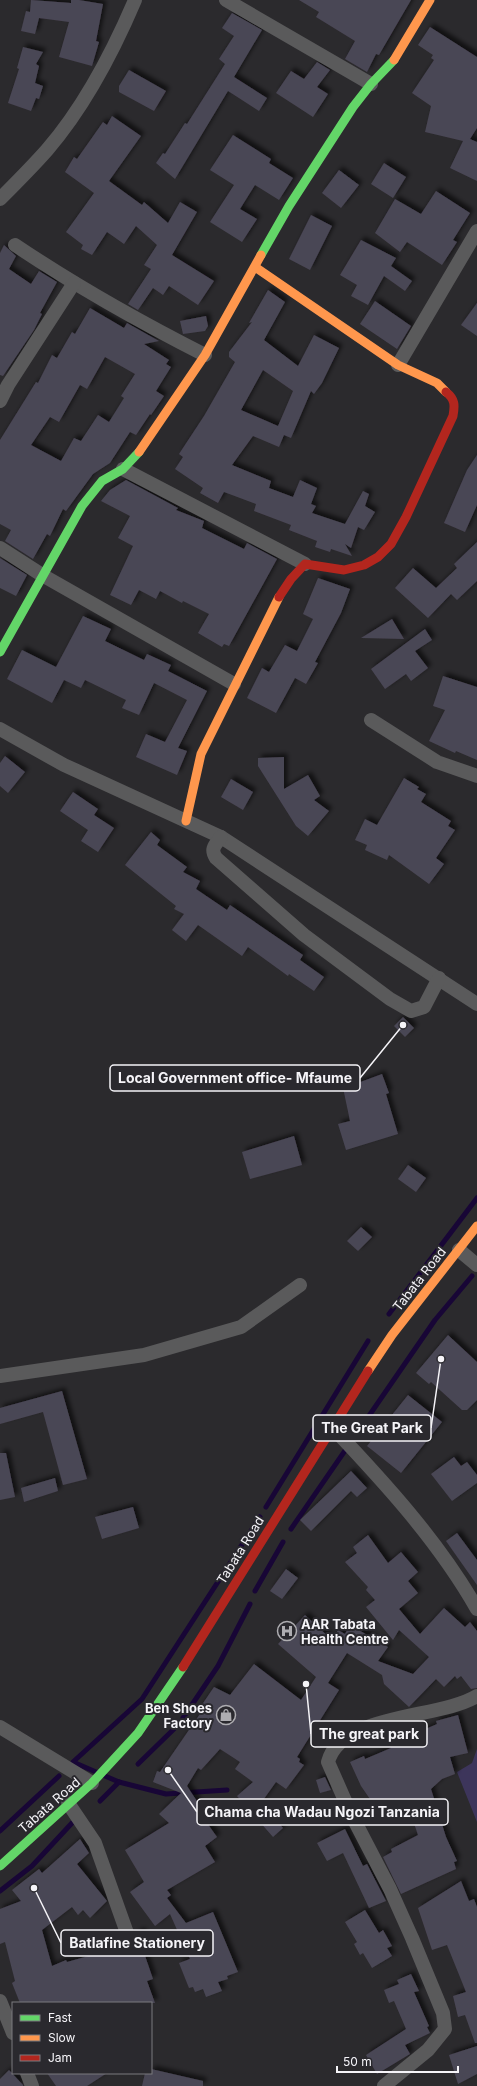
<svg xmlns="http://www.w3.org/2000/svg" width="477" height="2086" viewBox="0 0 477 2086" font-family="Inter,sans-serif">
	<defs>
		<filter id="shadow"><feDropShadow dx="3.5" dy="-3.5" stdDeviation="2" flood-color="#0009"/></filter>
	</defs>
	<rect width="100%" height="100%" fill="#2b2a2d"/>
	<polygon fill="#3d355b" points="477,1749 477,1822 457,1772 472,1763"/>
	<g fill="none" stroke-linecap="round" stroke-linejoin="round">
		<g stroke="#180636" stroke-width="5">
			<polyline points="389,1314 477,1198"/>
			<polyline points="266,1507 368,1341"/>
			<polyline points="291,1529 435,1320 472,1276"/>
			<polyline points="255,1591 283,1542"/>
			<polyline points="183,1718 218,1666 250,1604"/>
			<polyline points="138,1764 176,1727"/>
			<polyline points="96,1772 73,1762 142,1699 260,1517"/>
			<polyline points="105,1776 119,1782 166,1794 227,1790"/>
			<polyline points="100,1801 119,1782"/>
			<polyline points="0,1831 59,1776"/>
			<polyline points="0,1891 32,1866 72,1823"/>
		</g>
	</g>
	<g fill="#4a4655" fill-rule="evenodd" filter="url(#shadow)">
		<polygon points="31,0 71,3 71,0 79,0 103,4 96,41 99,42 92,66 59,57 69,22 39,18 35,34 21,31 26,11 30,12"/>
		<polygon points="299,0 411,0 379,55 376,54 367,72 345,59 355,41 316,17 319,12"/>
		<polygon points="232,13 262,30 234,77 267,98 259,111 228,91 175,179 156,163 163,153 165,154 185,123 187,124 225,64 219,59 234,36 222,28"/>
		<polygon points="430,27 477,57 477,128 470,139 477,142 477,181 450,168 463,141 425,132 431,106 412,93 434,60 431,58 433,55 418,45"/>
		<polygon points="23,47 43,52 36,64 39,66 35,83 43,86 39,99 36,98 31,111 8,103 19,69 17,68"/>
		<polygon points="317,62 330,70 317,87 328,94 313,117 276,93 291,71 304,79"/>
		<polygon points="129,70 166,91 154,111 119,92 119,86"/>
		<polygon points="112,116 141,136 109,181 142,205 144,202 168,223 180,202 197,212 172,255 214,281 198,305 169,286 163,295 153,288 138,310 128,304 151,269 144,265 157,245 136,226 124,244 107,232 92,255 81,249 83,245 66,232 94,193 65,172 74,157 77,159 103,122 107,125"/>
		<polygon points="233,135 271,159 269,163 293,178 279,200 255,185 240,209 257,219 242,242 210,222 234,185 210,170"/>
		<polygon points="384,163 406,177 393,198 371,184"/>
		<polygon points="339,170 359,185 341,208 322,193"/>
		<polygon points="436,191 470,213 453,240 457,242 442,265 407,242 400,252 375,233 395,199 421,214"/>
		<polygon points="311,215 332,226 310,270 289,259"/>
		<polygon points="361,240 396,258 391,266 412,281 405,291 384,276 368,305 351,296 357,285 340,275"/>
		<polygon points="4,245 16,256 9,269 31,284 39,271 57,282 40,313 42,314 34,330 3,376 0,375 0,253"/>
		<path d="M268,290L285,302L264,340L298,366L314,335L339,348L322,383L314,394L311,391L291,438L284,435L279,447L253,436L232,465L271,481L269,488L293,497L300,480L317,488L311,504L316,506L312,513L345,524L363,491L369,494L365,506L375,512L364,530L358,527L351,548L345,544L352,556L331,549L330,552L315,547L317,541L289,530L291,525L254,511L256,504L224,492L218,503L200,493L203,488L175,469L183,457L179,454L204,416L235,362L229,357V352L252,322L249,323ZM263,370L293,391L278,426L241,410Z"/>
		<polygon points="375,301 411,326 397,349 360,324"/>
		<polygon points="477,303 477,336 461,325"/>
		<path d="M90,308L124,328L127,323L159,341L144,344L169,360L166,364L171,367L156,391L164,396L151,415L150,414L136,435L130,432L110,463L93,474L66,511L63,509L50,536L47,534L33,559L5,541L11,530L0,524V440L36,382L38,383L52,355L57,358L72,332L75,334ZM105,357L135,374L121,396L124,398L109,422L98,415L81,441L74,438L61,461L31,445L50,417L59,422L80,385L87,389Z"/>
		<polygon points="206,316 208,326 205,331 183,334 180,321"/>
		<polygon points="477,455 477,505 465,532 444,523 467,470"/>
		<polygon points="126,480 178,508 176,510 204,521 202,528 244,549 247,543 277,559 229,646 224,644 222,647 198,633 209,614 183,601 182,603 160,591 156,599 139,590 131,605 110,595 133,546 118,538 130,516 101,501 110,490"/>
		<polygon points="477,542 477,581 457,600 451,594 428,618 395,588 413,568 436,588 457,568 454,564"/>
		<polygon points="0,558 27,575 16,596 0,588"/>
		<polygon points="318,578 350,589 341,613 315,662 318,663 306,684 295,678 276,713 247,698 262,668 269,672 285,645 297,651 313,619 303,614"/>
		<polygon points="83,616 111,629 105,641 144,660 147,654 171,665 168,671 207,691 178,748 187,751 177,775 136,757 146,734 165,742 187,700 154,683 139,715 122,708 126,700 85,680 81,688 64,680 52,703 7,679 22,650 56,667"/>
		<polygon points="392,619 404,639 361,638"/>
		<polygon points="425,629 432,640 415,651 428,668 411,681 406,674 385,689 371,669"/>
		<polygon points="443,676 477,687 477,760 456,751 455,753 429,741 445,710 433,706"/>
		<polygon points="5,756 25,772 8,793 0,786 0,763"/>
		<polygon points="284,757 284,789 308,775 320,796 314,800 329,811 308,836 296,826 258,766 258,758"/>
		<polygon points="404,778 419,787 417,789 426,794 421,802 451,821 448,826 455,830 436,858 444,864 429,884 389,855 387,860 365,850 367,845 355,840 365,819 377,825"/>
		<polygon points="231,779 253,792 243,810 221,797"/>
		<polygon points="73,792 98,809 94,815 114,828 98,852 81,841 88,830 60,811"/>
		<polygon points="151,832 160,840 157,845 187,867 183,872 200,881 196,889 227,910 230,905 303,955 300,960 324,977 314,991 289,974 288,976 248,947 242,956 198,925 186,941 172,930 184,914 174,909 176,906 125,865"/>
		<polygon points="403,1017 414,1028 405,1037 394,1026"/>
		<polygon points="382,1074 389,1093 386,1094 398,1134 346,1150 338,1124 350,1121 342,1083 354,1080 355,1084"/>
		<polygon points="294,1136 302,1165 250,1179 242,1152"/>
		<polygon points="408,1165 426,1178 416,1192 398,1179"/>
		<polygon points="361,1227 372,1237 358,1251 347,1241"/>
		<polygon points="448,1335 477,1362 477,1400 467,1410 462,1410 431,1382 429,1384 416,1373"/>
		<polygon points="62,1391 87,1479 63,1485 43,1412 0,1424 0,1408"/>
		<polygon points="408,1395 442,1422 401,1473 367,1446"/>
		<polygon points="0,1453 6,1453 15,1497 0,1500"/>
		<polygon points="454,1457 461,1466 467,1462 477,1475 477,1483 452,1501 431,1474"/>
		<polygon points="351,1471 367,1488 357,1497 351,1491 311,1531 300,1520"/>
		<polygon points="55,1478 58,1491 24,1502 21,1488"/>
		<polygon points="133,1507 139,1528 102,1539 95,1517"/>
		<polygon points="457,1533 477,1560 477,1585 446,1541"/>
		<polygon points="368,1535 388,1563 401,1552 418,1572 408,1581 418,1593 399,1609 420,1634 444,1608 465,1627 470,1622 477,1631 477,1688 471,1689 461,1676 457,1679 455,1676 444,1687 436,1679 409,1707 384,1684 382,1675 347,1653 328,1683 339,1690 297,1757 300,1759 299,1762 304,1765 286,1789 276,1782 261,1803 283,1828 273,1837 237,1796 253,1782 235,1769 240,1762 220,1749 201,1770 198,1768 187,1786 210,1821 207,1823 217,1837 205,1846 215,1862 167,1890 171,1895 167,1898 186,1923 213,1912 238,1972 227,1976 228,1979 218,1982 222,1991 206,1997 203,1989 195,1992 193,1987 189,1988 179,1963 190,1959 170,1914 155,1926 130,1892 144,1882 125,1850 169,1823 159,1814 181,1793 153,1782 157,1771 160,1772 202,1711 199,1709 214,1687 230,1695 254,1664 301,1700 316,1677 278,1644 305,1615 332,1640 338,1630 345,1634 350,1625 388,1647 378,1661 413,1674 429,1657 399,1630 393,1640 366,1607 375,1600 366,1590 368,1587 345,1562 357,1553 353,1547"/>
		<polygon points="286,1569 298,1578 282,1599 270,1591"/>
		<polygon points="458,1715 468,1753 450,1757 455,1774 442,1779 431,1789 446,1837 457,1861 454,1862 456,1869 401,1894 383,1857 392,1852 391,1849 418,1835 406,1800 381,1815 361,1786 350,1762 364,1756 365,1759 391,1748 389,1745 437,1724 436,1721"/>
		<polygon points="325,1777 331,1790 320,1793 316,1780"/>
		<polygon points="345,1829 363,1866 367,1864 386,1901 369,1908 343,1853 327,1861 317,1843"/>
		<polygon points="80,1839 89,1853 77,1864 107,1901 90,1918 83,1910 78,1915 72,1907 42,1930 52,1966 66,1960 67,1962 117,1948 114,1940 120,1938 126,1953 135,1955 140,1948 136,1933 142,1931 146,1945 142,1947 153,1979 147,1981 155,2003 20,2003 12,1983 15,1981 5,1942 0,1944 0,1909 21,1901 12,1890 39,1869 42,1873"/>
		<polygon points="461,1881 469,1901 474,1899 477,1907 477,2043 475,2043 465,2015 458,2017 453,1996 466,1992 447,1945 432,1950 418,1908"/>
		<polygon points="365,1910 379,1933 383,1930 392,1946 387,1948 392,1956 372,1968 363,1953 360,1955 354,1944 357,1942 345,1922"/>
		<polygon points="411,1974 419,1991 414,1992 429,2026 427,2027 430,2033 405,2045 410,2054 377,2074 366,2055 406,2029 394,2001 389,2003 384,1990 399,1984 397,1980"/>
		<polygon points="477,2046 477,2074 458,2084 449,2055"/>
		<polygon points="151,2069 203,2081 203,2086 142,2086 145,2073 151,2073"/>
		<polygon points="9,2070 23,2085 23,2086 0,2086 0,2079"/>
		<polygon points="47,2073 107,2073 87,2086 56,2086"/>
	</g>
	<g fill="none" stroke-linecap="round" stroke-linejoin="round">
		<g stroke="#5a5a5b" stroke-width="14">
			<polyline points="226,0 371,84"/>
			<path d="M0,199C16,183 32,167 47,150C85,106 112,54 135,0"/>
			<path d="M15,245C76,286 140,322 205,355"/>
			<polyline points="398,365 477,231"/>
			<polyline points="0,401 8,385 74,283"/>
			<polyline points="123,469 305,564"/>
			<polyline points="0,548 42,575 234,684"/>
			<polyline points="371,720 437,762 477,776"/>
			<polyline points="0,729 64,765 221,837 477,1004"/>
			<path d="M221,837C215,845 210,849 216,858L304,935L390,999L411,1011L424,1007L439,978"/>
			<polyline points="459,1250 477,1265"/>
			<polyline points="0,1376 144,1355 241,1327 300,1285"/>
			<path d="M332,1427C385,1483 439,1542 477,1609"/>
			<polyline points="0,1727 92,1783"/>
			<polyline points="68,1803 95,1843 132,1947"/>
			<polyline points="0,2001 13,2033"/>
			<polyline points="27,2073 32,2086"/>
			<path d="M384,2086L428,2050L445,2029L443,2013L412,1938L390,1889L350,1812L328,1762C341,1713 440,1719 477,1696"/>
		</g>
		<g stroke="#63d668" stroke-width="9">
			<polyline points="261,255 289,206 353,107 371,84 394,60"/>
			<polyline points="0,652 82,506 102,481 123,469 139,452"/>
			<polyline points="0,1866 92,1783 138,1733 183,1667"/>
		</g>
		<g stroke="#ff974d" stroke-width="9">
			<polyline points="394,60 430,0"/>
			<polyline points="255,267 398,365 437,383 446,392"/>
			<polyline points="139,452 205,355 261,255"/>
			<polyline points="186,821 201,754 279,597"/>
			<polyline points="368,1371 392,1335 477,1226"/>
		</g>
		<g stroke="#b3261e" stroke-width="9">
			<path d="M279,597L291,579L305,564L344,570L364,565L378,557L391,544L406,517L453,416C455,405 455,399 446,392"/>
			<polyline points="183,1667 368,1371"/>
		</g>
	</g>
	<defs>
		<symbol id="hospital-ring" viewBox="-11 -11 22 22"><circle r="9.5" fill="#2a292e" stroke="#aeadb1" stroke-width="1.5"/><path d="M-5-5h3v3.5h4V-5h3V5h-3V1.5h-4V5h-3Z" fill="#aeadb1"/></symbol>
		<symbol id="shop-ring" viewBox="-11 -11 22 22"><circle r="9.5" fill="#2a292e" stroke="#aeadb1" stroke-width="1.5"/><path d="M-5-2.5h2.3a2.7 3.5 0 0 1 5.4 0H5L5.5 6h-11ZM-1.5-2.5h3a1.5 2.3 0 0 0-3 0Z" fill="#aeadb1"/></symbol>
	</defs>
	<g fill-rule="evenodd">
		<use href="#hospital-ring" x="276" y="1620" width="22" height="22"/>
		<use href="#shop-ring" x="215" y="1704" width="22" height="22"/>
	</g>
	<g text-anchor="middle" stroke-width="4" stroke-linejoin="round" paint-order="stroke">
		<g font-size="13" fill="#f5f4f8" stroke="#2a292e">
			<text transform="translate(419 1279) rotate(-52)" y="5">Tabata Road</text>
			<text transform="translate(240 1550) rotate(-58)" y="5">Tabata Road</text>
			<text transform="translate(49 1805) rotate(-41)" y="5">Tabata Road</text>
		</g>
		<g font-size="13" font-weight="bold" fill="#f5f4f8" stroke="#2a292e" text-anchor="start">
			<text x="301" y="1629">AAR Tabata<tspan x="301" dy="15">Health Centre</tspan></text>
			<text x="212" y="1713" text-anchor="end">Ben Shoes<tspan x="212" dy="15">Factory</tspan></text>
		</g>
	</g>
	<path fill="none" stroke="#f5f4f8" stroke-width="1.5" d="M403 1025L360 1078M441 1359L431 1428M306 1684L311 1734M168 1770L197 1812M34 1888L61 1943"/>
	<g fill="#f5f4f8" stroke="#2a292e" stroke-width="1.5">
		<circle cx="403" cy="1025" r="4"/>
		<circle cx="441" cy="1359" r="4"/>
		<circle cx="306" cy="1684" r="4"/>
		<circle cx="168" cy="1770" r="4"/>
		<circle cx="34" cy="1888" r="4"/>
	</g>
	<g fill="#2a292e" stroke="#f5f4f8" stroke-width="1.5">
		<rect x="110" y="1065" width="250" height="26" rx="4"/>
		<rect x="313" y="1415" width="118" height="26" rx="4"/>
		<rect x="311" y="1721" width="116" height="26" rx="4"/>
		<rect x="197" y="1799" width="251" height="26" rx="4"/>
		<rect x="61" y="1930" width="152" height="26" rx="4"/>
	</g>
	<g font-size="14" text-anchor="middle" font-weight="bold" fill="#f5f4f8">
		<text x="235" y="1083">Local Government office- Mfaume</text>
		<text x="372" y="1433">The Great Park</text>
		<text x="369" y="1739">The great park</text>
		<text x="322" y="1817">Chama cha Wadau Ngozi Tanzania</text>
		<text x="137" y="1948">Batlafine Stationery</text>
	</g>
	<rect x="12" y="2002" width="140" height="72" fill="#2a292e" stroke="#7b7a7f"/>
	<rect x="20" y="2015" width="20" height="6" fill="#63d668" stroke="#7b7a7f"/>
	<text x="48" y="2022" font-size="12" fill="#f5f4f8">Fast</text>
	<rect x="20" y="2035" width="20" height="6" fill="#ff974d" stroke="#7b7a7f"/>
	<text x="48" y="2042" font-size="12" fill="#f5f4f8">Slow</text>
	<rect x="20" y="2055" width="20" height="6" fill="#b3261e" stroke="#7b7a7f"/>
	<text x="48" y="2062" font-size="12" fill="#f5f4f8">Jam</text>
	<path d="M337 2066v6h121v-6" fill="none" stroke="#f5f4f8" stroke-width="2"/>
	<text x="343" y="2066" font-size="12" fill="#f5f4f8" stroke="#2a292e" stroke-width="3" paint-order="stroke">50 m</text>
</svg>
